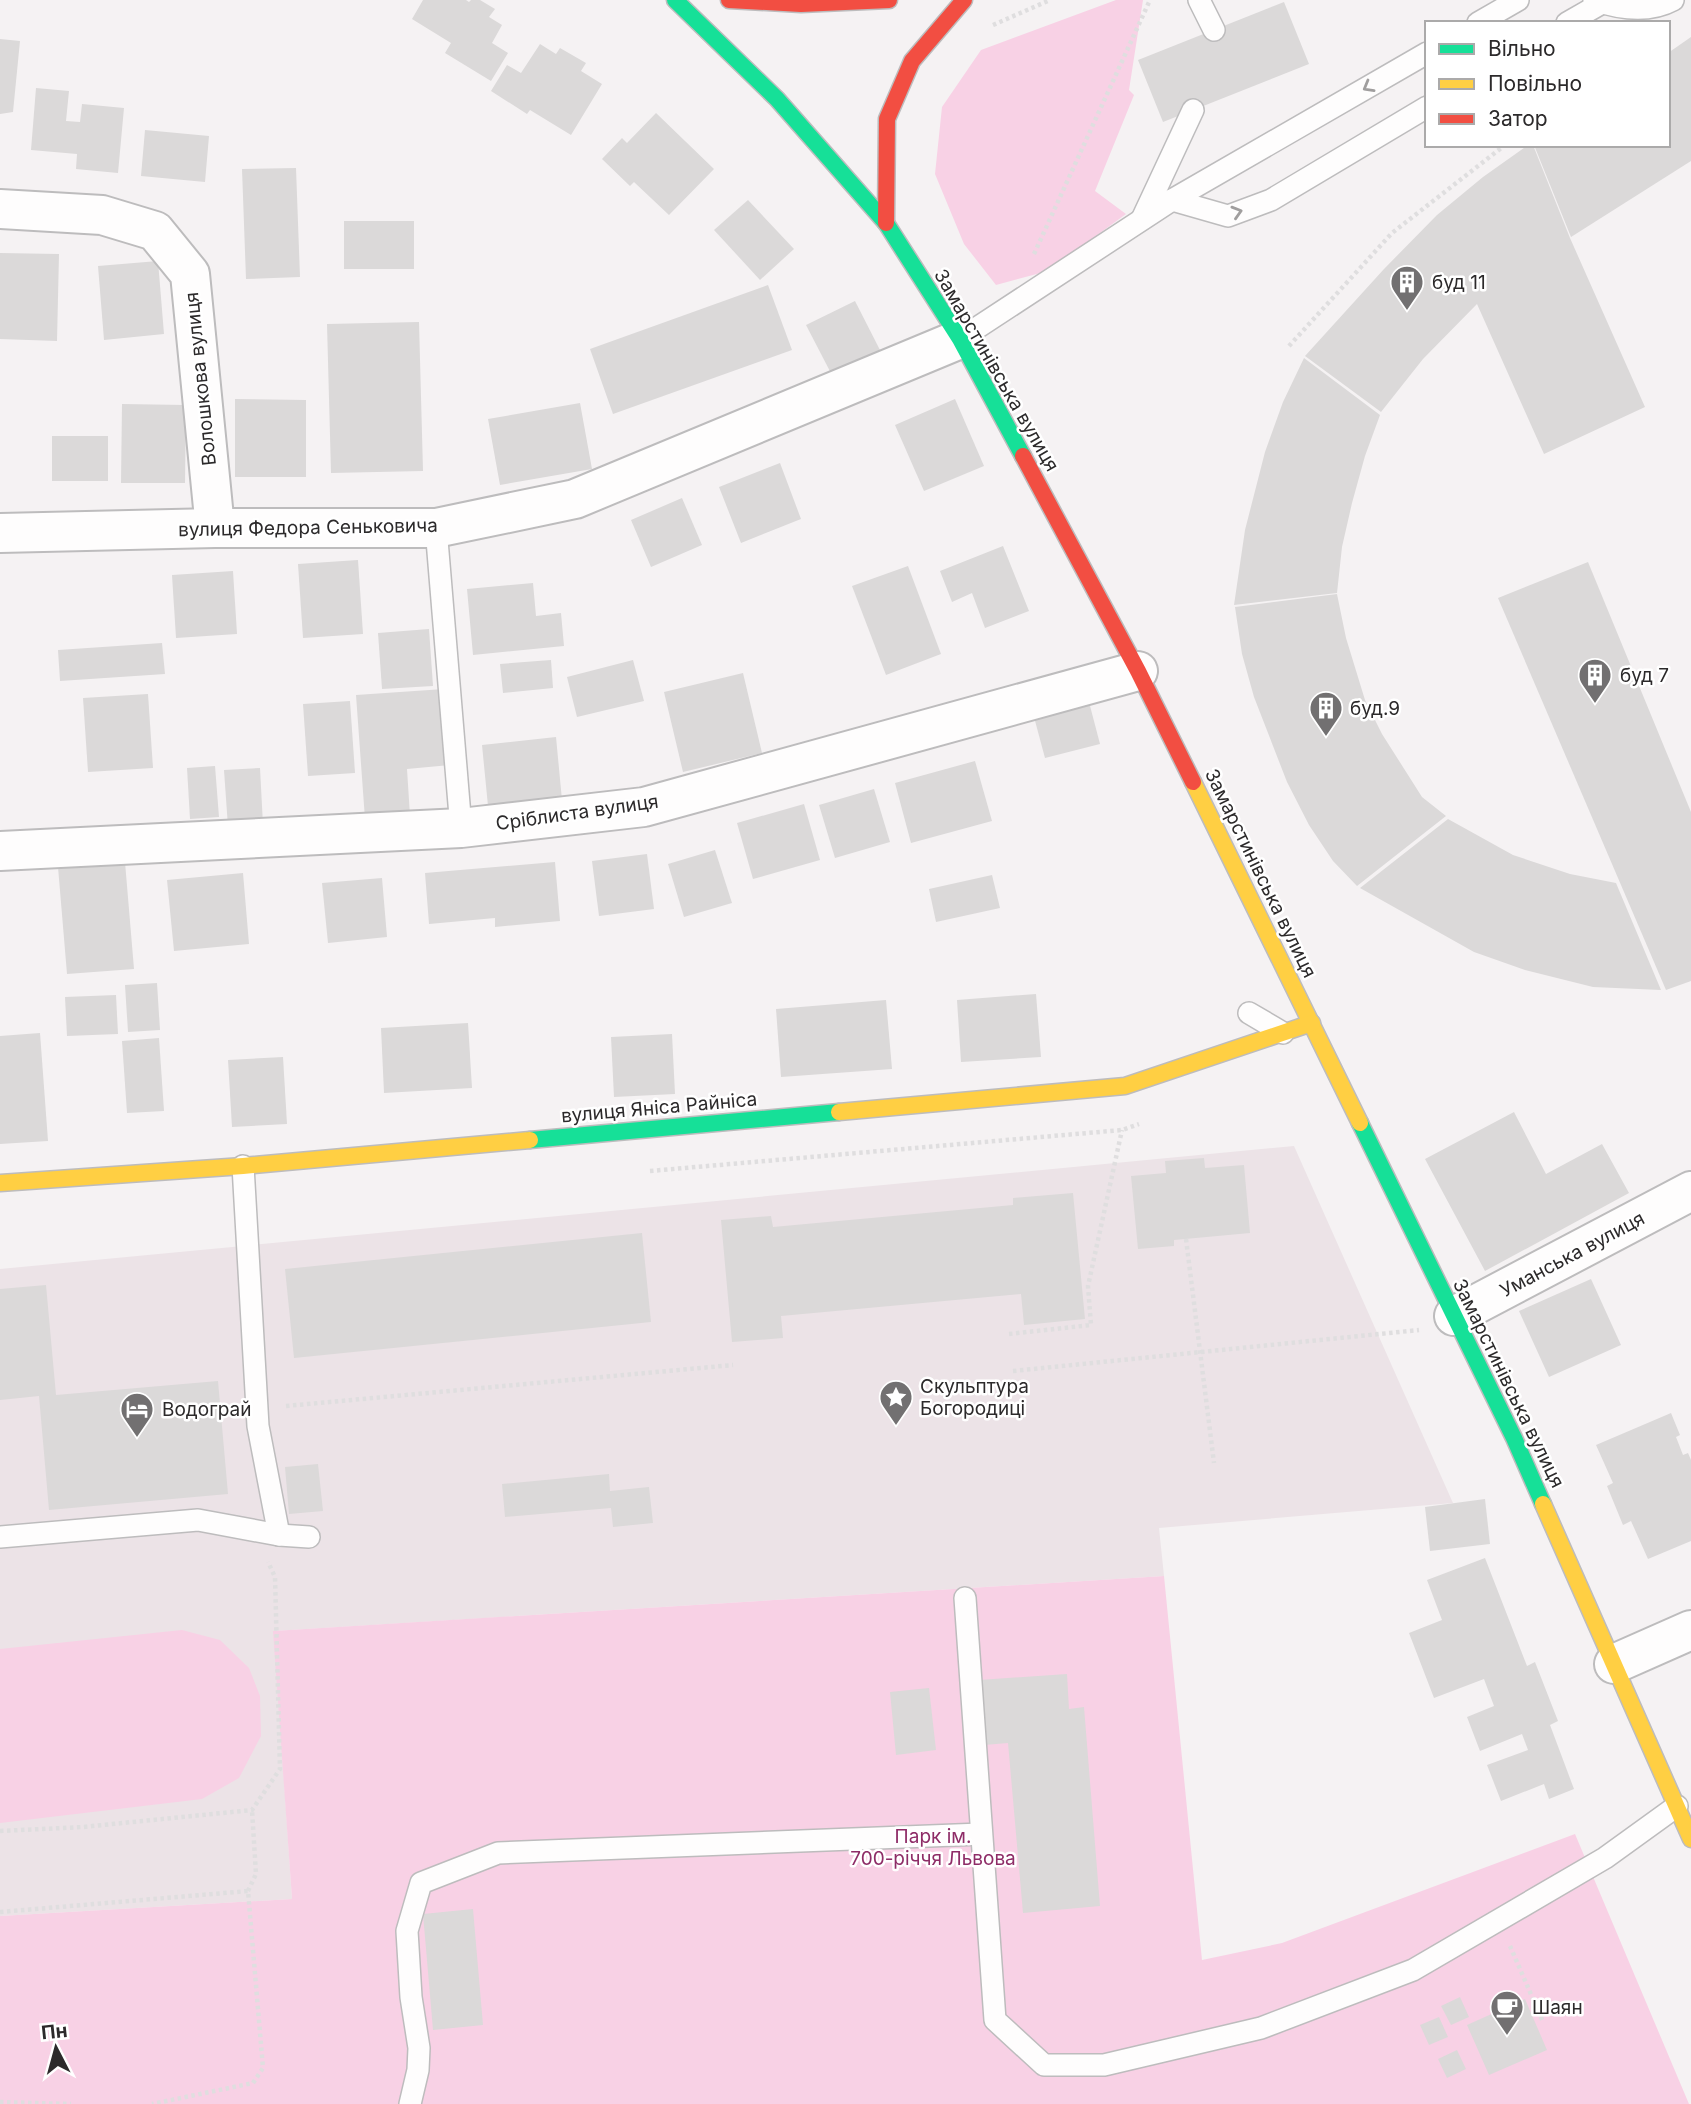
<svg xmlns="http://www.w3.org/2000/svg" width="1691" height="2104" viewBox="0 0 1691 2104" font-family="Inter,sans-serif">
	<rect width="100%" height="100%" fill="#f5f2f3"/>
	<polygon fill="#ece3e7" points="1294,1146 1453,1503 1159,1528 1164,1576 274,1631 292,1899 0,1916 0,1269"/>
	<g fill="#f8d1e5">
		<polygon points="1116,0 1143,0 1129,90 1134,95 1095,191 1126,214 1048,271 996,285 964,244 935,174 942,107 981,50"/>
		<polygon points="1164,1576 1202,1960 1282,1943 1575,1834 1689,2104 0,2104 0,1916 292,1899 273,1631"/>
		<polygon points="182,1630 220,1640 249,1668 260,1696 261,1736 239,1778 202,1799 0,1823 0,1649"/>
	</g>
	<g fill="#dbd9d9">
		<polygon points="423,0 466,0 469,2 471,0 480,0 495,9 489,17 502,25 492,43 508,53 491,81 445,53 451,43 412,19"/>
		<polygon points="1284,2 1309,64 1163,122 1138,60"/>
		<polygon points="1691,37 1691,161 1571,237 1534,145 1668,145 1668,53"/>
		<polygon points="0,39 20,41 13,112 0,114"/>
		<polygon points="540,44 556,54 560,48 586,63 581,71 602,84 571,135 530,110 527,114 491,91 507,65 521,73"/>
		<polygon points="36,88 69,91 66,121 80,122 82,104 124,108 118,173 76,169 77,154 31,150"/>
		<polygon points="656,113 714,169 669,215 634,182 630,186 602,159 622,138 627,143"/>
		<polygon points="145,130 209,136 205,182 141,176"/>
		<polygon points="1528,145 1533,145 1570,238 1645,407 1544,454 1477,304 1423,359 1381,412 1305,356 1384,269 1437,215 1483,177"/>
		<polygon points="296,168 300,277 246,279 242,169"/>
		<polygon points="748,200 794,249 760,280 714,230"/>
		<rect x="344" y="221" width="70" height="48"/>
		<polygon points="0,253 59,254 57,341 0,339"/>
		<polygon points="158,261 164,334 104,340 98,266"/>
		<polygon points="768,285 792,350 613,414 590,349"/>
		<polygon points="855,301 882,354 834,379 806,325"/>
		<polygon points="419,322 423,471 331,473 327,324"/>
		<polygon points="1304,358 1380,415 1365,456 1352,503 1342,547 1337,593 1234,605 1245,530 1265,452 1283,402"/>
		<polygon points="235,399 306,400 306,477 235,477"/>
		<polygon points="955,399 984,466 924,491 895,425"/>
		<polygon points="580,403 592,469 500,485 488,419"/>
		<polygon points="122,404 186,405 185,483 121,483"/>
		<rect x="52" y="436" width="56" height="45"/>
		<polygon points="780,463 801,519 741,543 719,487"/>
		<polygon points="682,498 702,545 651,567 631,520"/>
		<polygon points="1003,546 1029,611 985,628 972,593 952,602 940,571"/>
		<polygon points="358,560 363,634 303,638 298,564"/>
		<polygon points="1588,562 1691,812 1691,981 1666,990 1498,598"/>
		<polygon points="908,566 941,654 886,675 852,586"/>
		<polygon points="233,571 237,634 176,638 172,575"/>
		<polygon points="533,583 536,616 561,613 564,646 473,655 467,589"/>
		<polygon points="1337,594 1346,638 1365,700 1382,734 1422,797 1446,816 1357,886 1333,861 1309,825 1287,782 1254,697 1242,654 1235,607"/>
		<polygon points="429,629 433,686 382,689 378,633"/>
		<polygon points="162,643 165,674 60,681 58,650"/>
		<polygon points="551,660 553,688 503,693 500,664"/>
		<polygon points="633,660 644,701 577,717 567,677"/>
		<polygon points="743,673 762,753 683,772 664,692"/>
		<polygon points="444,689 450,765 407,769 410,816 365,819 356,695"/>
		<polygon points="148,694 153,768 88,772 83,698"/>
		<polygon points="350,701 355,773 308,776 303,704"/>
		<polygon points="1089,702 1100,744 1045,758 1034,717"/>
		<polygon points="556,737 562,800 488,806 482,745"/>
		<polygon points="975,761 992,821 911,843 895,783"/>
		<polygon points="215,766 219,817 190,819 187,768"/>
		<polygon points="260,768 263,825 228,827 224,770"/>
		<polygon points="874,789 890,842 835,858 819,805"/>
		<polygon points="804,804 820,860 753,879 737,823"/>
		<polygon points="1448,819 1513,855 1570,874 1616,883 1661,990 1593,987 1525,970 1474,952 1360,888"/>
		<polygon points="715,850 732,903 684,917 668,864"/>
		<polygon points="647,854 654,909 599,916 592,861"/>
		<polygon points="125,862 134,969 67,974 58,867"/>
		<polygon points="555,862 560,921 495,927 495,918 429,924 425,873"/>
		<polygon points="243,873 249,944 174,951 167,880"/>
		<polygon points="992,875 1000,908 936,922 929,889"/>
		<polygon points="382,878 387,937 328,943 322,883"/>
		<polygon points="157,983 160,1030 128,1032 125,985"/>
		<polygon points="1036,994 1041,1057 961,1062 957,1000"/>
		<polygon points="116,995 118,1034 67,1036 65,997"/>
		<polygon points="886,1000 892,1069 781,1077 776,1009"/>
		<polygon points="468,1023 472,1088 384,1093 381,1028"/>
		<polygon points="40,1033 48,1141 0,1144 0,1036"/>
		<polygon points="672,1034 675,1094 614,1097 611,1037"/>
		<polygon points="159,1038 164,1111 127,1113 122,1041"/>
		<polygon points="283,1057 287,1124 232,1127 228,1060"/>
		<polygon points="1514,1112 1546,1174 1602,1144 1629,1193 1485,1271 1425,1159"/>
		<polygon points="1204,1158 1205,1168 1244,1165 1250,1233 1174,1240 1174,1246 1138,1249 1131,1176 1166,1173 1165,1161"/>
		<polygon points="1073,1193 1085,1319 1024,1325 1021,1294 781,1316 783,1338 732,1342 721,1220 771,1216 773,1227 1013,1205 1013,1198"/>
		<polygon points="642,1233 651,1322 294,1358 285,1269"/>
		<polygon points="1591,1279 1621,1345 1549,1377 1519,1311"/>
		<polygon points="46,1285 56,1395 218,1381 228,1494 49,1510 39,1396 0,1400 0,1289"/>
		<polygon points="1671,1413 1680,1435 1676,1437 1683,1455 1688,1453 1691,1460 1691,1541 1648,1559 1631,1521 1623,1525 1607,1486 1613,1483 1596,1445"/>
		<polygon points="318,1464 323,1511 289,1514 285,1467"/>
		<polygon points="609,1474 610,1491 649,1487 653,1523 613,1527 611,1508 505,1517 502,1484"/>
		<polygon points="1485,1499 1490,1544 1430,1551 1425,1507"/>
		<polygon points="1485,1558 1527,1666 1535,1662 1558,1721 1550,1725 1574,1789 1549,1799 1544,1784 1501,1801 1487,1765 1528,1750 1522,1734 1480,1751 1467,1717 1494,1706 1484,1679 1434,1698 1409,1633 1442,1620 1427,1580"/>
		<polygon points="1067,1674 1069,1709 1084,1707 1100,1906 1023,1913 1008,1743 984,1745 979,1680"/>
		<polygon points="929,1688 936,1750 896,1755 890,1692"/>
		<polygon points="473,1909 483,2025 433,2030 423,1914"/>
		<polygon points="1460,1997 1469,2017 1451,2025 1441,2006"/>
		<polygon points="1525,1999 1547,2050 1489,2075 1467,2025"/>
		<polygon points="1439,2017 1448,2037 1429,2045 1420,2025"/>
		<polygon points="1457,2050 1466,2069 1447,2078 1438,2059"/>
	</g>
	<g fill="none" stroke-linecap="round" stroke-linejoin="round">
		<defs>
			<g id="lane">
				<polyline points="1199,0 1214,30"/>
				<path d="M1594,0C1620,9 1649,13 1673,0"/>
				<polyline points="1478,23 1518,0"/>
				<polyline points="1567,23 1602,3"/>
				<polyline points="1172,200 1228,216 1271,200 1427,107"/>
				<polyline points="1142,219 1193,110"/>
				<polyline points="960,339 1172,200 1427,53"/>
				<polyline points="436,528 461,828"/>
				<polyline points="1249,1013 1283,1033"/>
				<polyline points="243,1166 258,1426 279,1535"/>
				<polyline points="0,1537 198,1520 279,1535 309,1537"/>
				<polyline points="965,1598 995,2020 1044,2065 1104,2065 1261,2028 1413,1970 1605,1858 1677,1806"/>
				<polyline points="410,2104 418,2070 419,2048 411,1997 407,1931 421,1883 498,1853 981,1834"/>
			</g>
			<g id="street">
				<polyline points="0,209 102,215 155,231 190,274 215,528"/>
				<polyline points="0,533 215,528 436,528 575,499 960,339"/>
				<polyline points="0,851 461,828 644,807 1138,671"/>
				<polyline points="1454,1316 1691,1191"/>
				<polyline points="1614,1664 1691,1630"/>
			</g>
			<g id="fast">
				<polyline points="675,0 777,99 886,223 960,339 1023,456"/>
				<polyline points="1360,1123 1514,1438 1543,1504"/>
				<polyline points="530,1140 839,1112"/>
			</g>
			<g id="slow">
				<polyline points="1193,782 1360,1123"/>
				<polyline points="839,1112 1125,1086 1312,1023"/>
				<polyline points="0,1183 243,1166 530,1140"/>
				<polyline points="1543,1504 1691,1839"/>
			</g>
			<g id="jam">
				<polyline points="729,0 801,4 889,0"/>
				<polyline points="886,223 887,119 912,61 964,0"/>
				<polyline points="1023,456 1138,671 1193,782"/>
			</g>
		</defs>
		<use href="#lane" stroke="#bdbcbd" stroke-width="24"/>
		<use href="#street" stroke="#bdbcbd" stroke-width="42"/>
		<use href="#fast" stroke="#bdbcbd" stroke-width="19"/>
		<use href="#slow" stroke="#bdbcbd" stroke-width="19"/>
		<use href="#jam" stroke="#bdbcbd" stroke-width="19"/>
		<g stroke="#dfdedf" stroke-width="4.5" stroke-dasharray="3.5 3.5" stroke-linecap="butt">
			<polyline points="993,25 1050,0"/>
			<polyline points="1034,254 1150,0"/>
			<polyline points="1289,346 1392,233 1505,145"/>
			<polyline points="650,1171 1122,1130 1139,1124"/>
			<polyline points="1186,1239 1214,1463"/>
			<polyline points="1009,1334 1091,1325 1088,1286 1122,1130"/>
			<polyline points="1013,1371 1419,1330"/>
			<polyline points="286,1406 733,1365"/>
			<polyline points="0,1831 83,1827 252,1810 280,1769 275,1577 268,1562"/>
			<polyline points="248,1891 256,1874 252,1810"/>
			<polyline points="0,1912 248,1891 263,2068 253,2083 152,2104"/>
			<polyline points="1510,1946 1543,2022"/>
			<polyline points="0,2102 71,2104"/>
		</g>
		<use href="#lane" stroke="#fefdfd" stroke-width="21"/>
		<use href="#street" stroke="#fefdfd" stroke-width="38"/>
		<use href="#fast" stroke="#16e098" stroke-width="16"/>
		<use href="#slow" stroke="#ffcf43" stroke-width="16"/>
		<use href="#jam" stroke="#f24e42" stroke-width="16"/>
	</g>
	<defs><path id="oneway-chevron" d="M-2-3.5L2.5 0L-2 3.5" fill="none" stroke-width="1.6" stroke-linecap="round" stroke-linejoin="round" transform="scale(1.75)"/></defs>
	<g stroke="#a09e9e">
		<use href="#oneway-chevron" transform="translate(1368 87) rotate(150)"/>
		<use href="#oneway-chevron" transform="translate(1237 212) rotate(-17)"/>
	</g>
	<defs>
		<symbol id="building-pin" viewBox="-11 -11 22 30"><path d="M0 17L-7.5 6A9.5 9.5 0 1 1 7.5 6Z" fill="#727071" stroke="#fff"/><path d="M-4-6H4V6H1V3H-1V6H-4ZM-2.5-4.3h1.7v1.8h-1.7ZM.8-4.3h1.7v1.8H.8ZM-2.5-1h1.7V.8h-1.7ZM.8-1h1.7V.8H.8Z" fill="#fff"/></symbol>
		<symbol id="sight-pin" viewBox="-11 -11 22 30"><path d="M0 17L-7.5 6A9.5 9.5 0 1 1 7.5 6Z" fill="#727071" stroke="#fff"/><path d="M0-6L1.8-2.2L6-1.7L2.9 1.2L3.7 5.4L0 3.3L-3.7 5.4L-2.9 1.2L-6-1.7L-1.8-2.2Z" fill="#fff"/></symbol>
		<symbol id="hotel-pin" viewBox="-11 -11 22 30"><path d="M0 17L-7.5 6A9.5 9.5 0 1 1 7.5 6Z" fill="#727071" stroke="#fff"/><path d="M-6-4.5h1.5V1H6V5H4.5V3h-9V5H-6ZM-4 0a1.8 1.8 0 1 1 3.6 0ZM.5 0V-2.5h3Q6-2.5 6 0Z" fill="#fff"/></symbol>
		<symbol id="cafe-pin" viewBox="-11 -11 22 30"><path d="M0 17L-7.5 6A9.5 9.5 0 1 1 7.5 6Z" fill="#727071" stroke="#fff"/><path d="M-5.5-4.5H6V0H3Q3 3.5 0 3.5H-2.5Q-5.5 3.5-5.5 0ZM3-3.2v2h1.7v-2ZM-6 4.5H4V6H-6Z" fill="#fff"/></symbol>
	</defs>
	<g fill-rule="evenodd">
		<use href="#building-pin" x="1388" y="263" width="38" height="52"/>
		<use href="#building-pin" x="1576" y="656" width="38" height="52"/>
		<use href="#building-pin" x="1307" y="689" width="38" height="52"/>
		<use href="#sight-pin" x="877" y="1378" width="38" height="52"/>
		<use href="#hotel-pin" x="118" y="1390" width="38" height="52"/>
		<use href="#cafe-pin" x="1488" y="1988" width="38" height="52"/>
	</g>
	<g text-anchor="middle" stroke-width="5" stroke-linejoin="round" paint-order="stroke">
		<g font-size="19" fill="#2c2a2b" stroke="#fff" text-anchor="start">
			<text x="1432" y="289">буд 11</text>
			<text x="1620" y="682">буд 7</text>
			<text x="1350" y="715">буд.9</text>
			<text x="920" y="1393">Скульптура<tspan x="920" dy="22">Богородиці</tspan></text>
			<text x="162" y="1416">Водограй</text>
			<text x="1532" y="2014">Шаян</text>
		</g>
		<g font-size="19" fill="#2c2a2b" stroke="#fff">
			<text transform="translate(997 370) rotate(60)" y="7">Замарстинівська вулиця</text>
			<text transform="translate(200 379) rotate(-96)" y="7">Волошкова вулиця</text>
			<text transform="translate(308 527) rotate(-1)" y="7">вулиця Федора Сеньковича</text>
			<text transform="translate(577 812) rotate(-8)" y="7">Сріблиста вулиця</text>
			<text transform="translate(1261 873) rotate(64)" y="7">Замарстинівська вулиця</text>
			<text transform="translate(659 1107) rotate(-5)" y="7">вулиця Яніса Райніса</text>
			<text transform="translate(1572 1254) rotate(-28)" y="7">Уманська вулиця</text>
			<text transform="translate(1509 1383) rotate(64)" y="7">Замарстинівська вулиця</text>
		</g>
		<g font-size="19" fill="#8e2c67" stroke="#fff">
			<text x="933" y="1843">Парк ім.<tspan x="933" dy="22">700-річчя Львова</tspan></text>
		</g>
	</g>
	<rect x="1425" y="21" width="245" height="126" fill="#ffffff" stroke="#abaaaa" stroke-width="2"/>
	<rect x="1439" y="44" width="35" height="10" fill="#16e098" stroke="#abaaaa" stroke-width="2"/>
	<text x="1488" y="56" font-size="21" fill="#2c2a2b">Вільно</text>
	<rect x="1439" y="79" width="35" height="10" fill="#ffcf43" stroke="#abaaaa" stroke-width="2"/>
	<text x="1488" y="91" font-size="21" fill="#2c2a2b">Повільно</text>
	<rect x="1439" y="114" width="35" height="10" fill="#f24e42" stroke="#abaaaa" stroke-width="2"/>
	<text x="1488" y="126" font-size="21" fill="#2c2a2b">Затор</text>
	<g transform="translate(56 2048) rotate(354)" stroke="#ffffff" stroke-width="5" paint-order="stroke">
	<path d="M0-5L12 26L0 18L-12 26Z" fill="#2c2a2b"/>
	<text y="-10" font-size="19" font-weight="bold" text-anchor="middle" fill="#2c2a2b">Пн</text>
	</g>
</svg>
